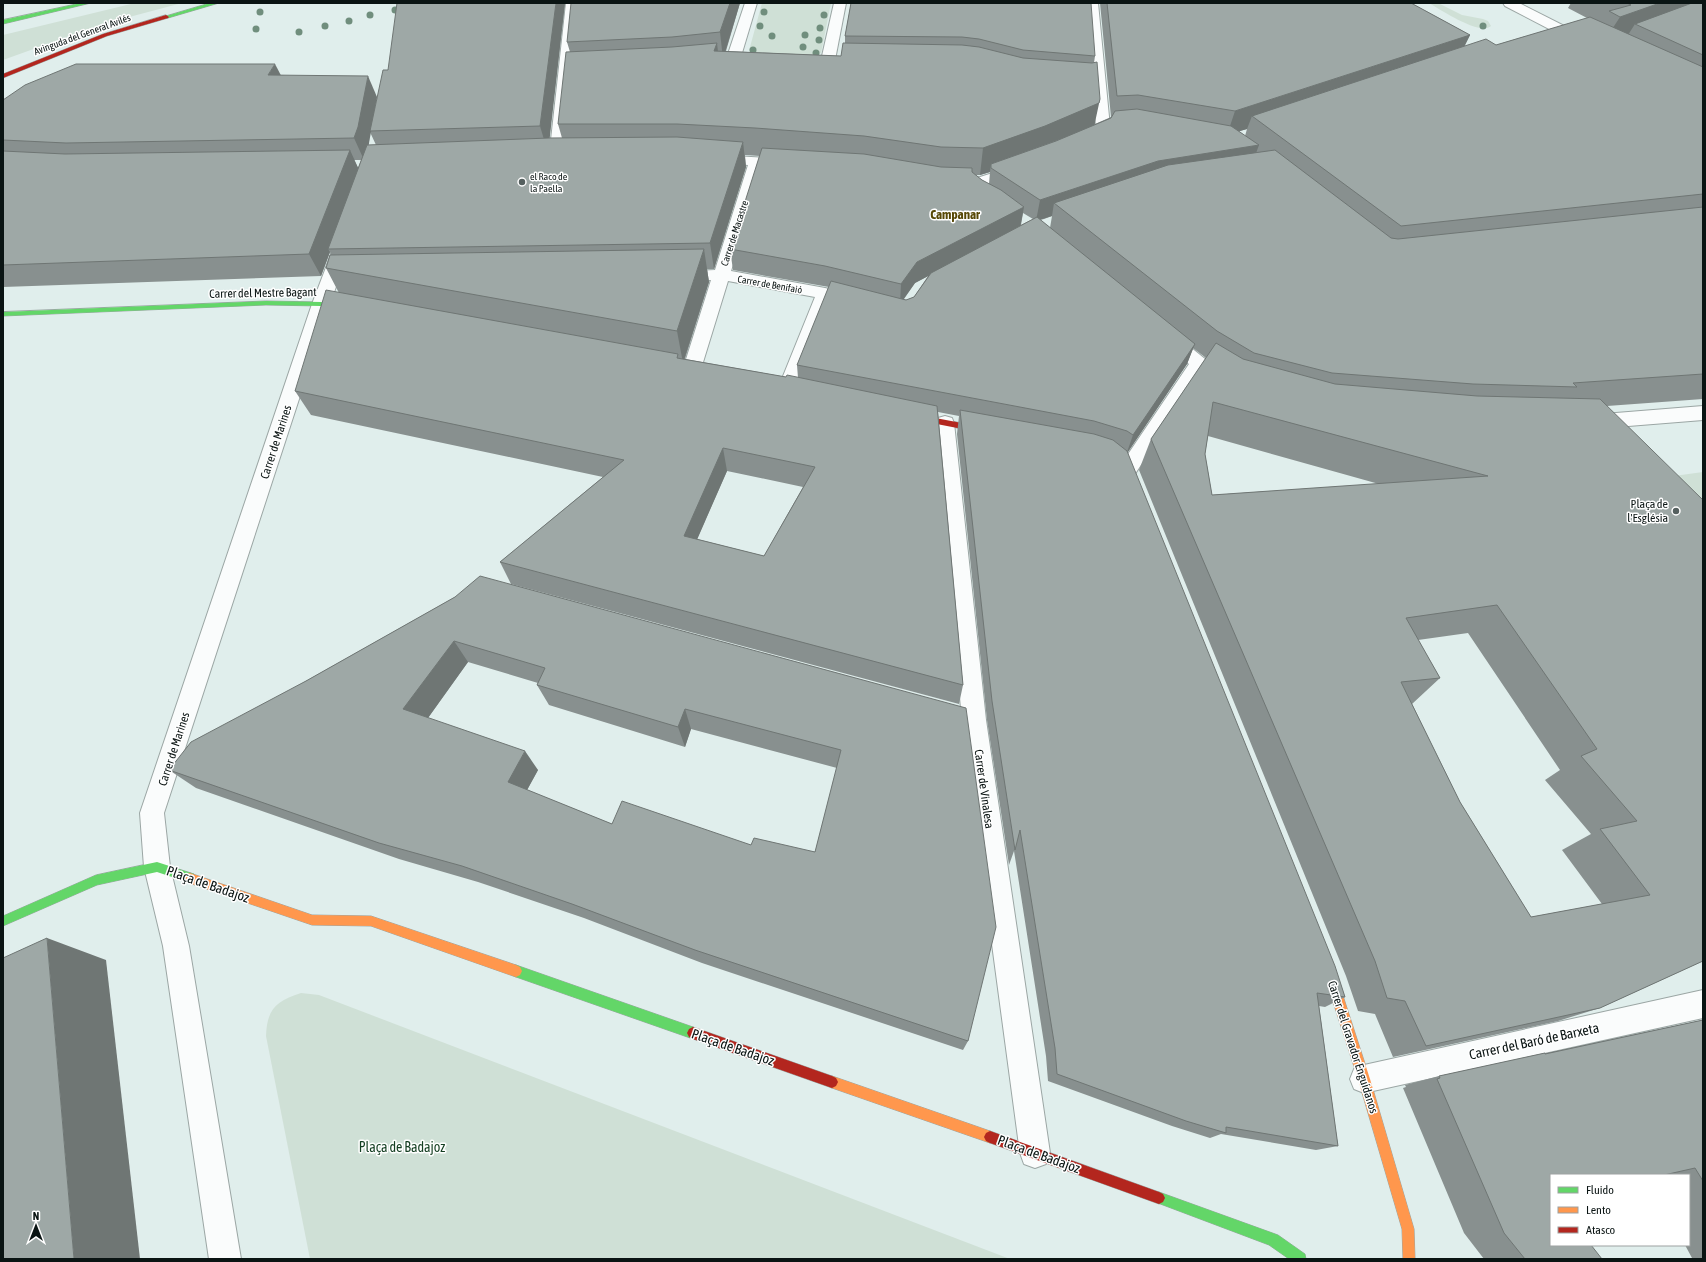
<svg xmlns="http://www.w3.org/2000/svg" width="1706" height="1262" viewBox="0 0 1706 1262" font-family="'Asap Condensed',sans-serif">
	<rect width="100%" height="100%" fill="#e0eeec"/>
	<g fill="#cfe0d6">
		<polygon points="135,3 182,3 103,24 3,60 3,35"/>
		<polygon points="762,3 831,3 821,53 814,56 754,54 749,50 750,47"/>
		<path d="M1429,3H1438L1462,15L1483,19L1488,21L1491,26C1480,36 1441,10 1429,3Z"/>
		<polygon points="1703,472 1703,528 1652,479"/>
		<path d="M301,993L319,995L1010,1259H310L266,1036C267,1009 276,1001 301,993Z"/>
	</g>
	<g fill="none" stroke-linecap="round" stroke-linejoin="round">
		<defs>
			<g id="street">
				<polygon points="566,3 578,3 563,158 561,161 556,162 551,161 549,158"/>
				<polygon points="745,3 757,3 739,63 737,66 727,66 725,63"/>
				<polygon points="834,3 846,3 834,65 832,68 822,68 820,65"/>
				<polygon points="1086,3 1098,3 1110,127 1105,138 1090,145 1085,146 1080,145 1078,142 1080,139 1094,132 1096,127"/>
				<polygon points="1503,3 1519,3 1588,38 1590,41 1588,44 1578,44 1505,6"/>
				<polygon points="716,155 787,159 792,160 794,163 792,166 787,167 763,166 731,271 825,288 862,297 864,301 862,305 856,306 831,300 792,396 786,397 780,396 777,391 815,297 728,281 700,372 697,376 691,378 685,376 682,372 711,280 679,281 673,280 671,276 673,272 715,270 748,165 711,162 709,159 711,156"/>
				<path d="M1018,165L1023,166L1025,169L1023,172C999,181 976,192 950,185L947,182L950,179L980,177Z"/>
				<polygon points="341,244 347,245 349,249 330,304 164,813 170,867 189,946 241,1259 209,1259 163,946 144,867 140,813 312,304 333,249 335,245"/>
				<path d="M1167,331L1173,333L1205,359L1232,377L1235,381L1232,385C1220,389 1211,380 1201,373L1135,474L1128,476L1121,474L1118,469L1189,364L1161,341L1158,337L1161,333Z"/>
				<polygon points="1703,406 1703,420 1591,429 1584,427 1582,422 1584,417 1591,415"/>
				<polygon points="945,416 952,418 954,423 986,720 1050,1153 1046,1164 1035,1168 1024,1164 1020,1153 962,720 936,423 938,418"/>
				<polygon points="1703,990 1703,1018 1364,1093 1354,1089 1350,1079 1354,1069 1364,1065"/>
			</g>
			<g id="fast">
				<polygon points="81,3 91,3 3,24 3,20"/>
				<polygon points="210,3 219,3 168,18 163,17"/>
				<polygon points="266,301 321,302 351,308 355,310 351,312 321,306 266,305 3,316 3,312"/>
				<polygon points="157,862 194,874 195,878 194,882 190,883 157,872 97,885 3,926 3,916 96,875"/>
				<polygon points="516,965 693,1027 697,1029 699,1033 697,1037 693,1039 516,977 512,975 510,971 512,967"/>
				<polygon points="1159,1192 1278,1235 1305,1254 1306,1259 1289,1259 1269,1245 1155,1202 1153,1198 1155,1194"/>
			</g>
			<g id="slow">
				<polygon points="190,873 312,915 371,916 516,965 520,967 522,971 520,975 516,977 371,926 312,925 186,882 185,878 186,874"/>
				<polygon points="1329,965 1333,967 1335,971 1370,1079 1414,1229 1415,1259 1403,1259 1402,1229 1358,1079 1323,971 1325,967"/>
				<polygon points="832,1076 990,1131 994,1133 996,1137 994,1141 990,1143 832,1088 828,1086 826,1082 828,1078"/>
			</g>
			<g id="jam">
				<polygon points="166,15 169,17 168,18 107,36 3,78 3,74 103,34"/>
				<polygon points="909,413 988,428 992,431 988,434 906,418 905,416"/>
				<polygon points="693,1027 832,1076 836,1078 838,1082 836,1086 832,1088 693,1039 689,1037 687,1033 689,1029"/>
				<polygon points="990,1131 1159,1192 1163,1194 1165,1198 1163,1202 1159,1204 990,1143 986,1141 984,1137 986,1133"/>
			</g>
		</defs>
		<use href="#street" stroke="#9ba6a4" stroke-width="2"/>
		<use href="#fast" stroke="#9ba6a4" stroke-width="1"/>
		<use href="#slow" stroke="#9ba6a4" stroke-width="1"/>
		<use href="#jam" stroke="#9ba6a4" stroke-width="1"/>
		<use href="#street" fill="#fafcfc" fill-rule="evenodd"/>
		<use href="#fast" fill="#63d668" fill-rule="evenodd"/>
		<use href="#slow" fill="#ff974d" fill-rule="evenodd"/>
		<use href="#jam" fill="#b3261e" fill-rule="evenodd"/>
	</g>
	<g fill="#708e7d">
		<circle cx="395" cy="10" r="3.5"/>
		<circle cx="260" cy="12" r="3.5"/>
		<circle cx="764" cy="12" r="3.5"/>
		<circle cx="370" cy="15" r="3.5"/>
		<circle cx="824" cy="15" r="3.5"/>
		<circle cx="349" cy="21" r="3.5"/>
		<circle cx="325" cy="26" r="3.5"/>
		<circle cx="760" cy="26" r="3.5"/>
		<circle cx="1483" cy="26" r="3.5"/>
		<circle cx="820" cy="28" r="3.5"/>
		<circle cx="256" cy="29" r="3.5"/>
		<circle cx="299" cy="32" r="3.5"/>
		<circle cx="805" cy="35" r="3.5"/>
		<circle cx="772" cy="36" r="3.5"/>
		<circle cx="819" cy="40" r="3.5"/>
		<circle cx="803" cy="47" r="3.5"/>
		<circle cx="753" cy="50" r="3.5"/>
		<circle cx="816" cy="53" r="3.5"/>
	</g>
	<g fill="#88908f" fill-rule="evenodd">
		<path d="M565,3L549,138H562L558,124L570,52L567,42L740,3L726,51L841,56L845,43V36L851,3L1095,56L1094,63L1095,124L1111,117L1100,3H1411L1470,35L1464,47L1496,45L1587,18L1568,8L1571,3H1703V399L1607,406L1703,961L1600,1008L1558,1021L1393,1057L1375,1014L1358,1011L1346,976L1139,470L1151,439L1206,358L1193,348L1187,364L1127,453L1345,997L1325,1007L1319,1006L1338,1146L1316,1150L1221,1134L1210,1138L1172,1126L1048,1081L1046,1056L1014,851L1009,865L987,720L957,434L959,416L938,412L963,685L959,704L511,584L500,562L603,477L311,415L295,391L339,293L326,268L331,255L330,252L321,276L3,287V100L281,75L377,97L372,121L388,70ZM1247,129L1245,136L1239,131ZM370,132L376,145H368ZM745,155L760,156L730,249L733,270L829,287L797,365L798,378L786,377L685,359L709,282L707,269H714L746,167ZM354,160H361L358,168ZM990,172L989,184L982,180L976,175H980ZM1023,213L1033,219L1021,225ZM1052,216L1050,228L1040,220L1044,219ZM928,276L914,297L906,300L904,299L915,283ZM1208,436L1379,484L1212,495L1205,454ZM727,471L803,487L764,556L697,539ZM1468,633L1560,770L1545,780L1591,834L1562,850L1602,904L1531,917L1460,802L1412,704L1440,678L1418,640Z"/>
		<path d="M455,597L966,708L968,1041L963,1050L702,963L584,918L478,882L399,859L196,788L169,770L306,681ZM468,662L538,683L537,685L549,705L685,747L691,729L837,768L815,852L751,845L612,824L527,790L538,770L428,718Z"/>
		<polygon points="1703,1020 1703,1259 1689,1259 1692,1258 1685,1245 1689,1245 1689,1175 1551,1175 1551,1245 1602,1259 1484,1259 1464,1233 1403,1088 1406,1087 1405,1085 1439,1076"/>
	</g>
	<g fill="#6f7674">
		<polygon points="556,3 565,3 548,153 540,126"/>
		<polygon points="730,3 740,3 723,59 720,32"/>
		<polygon points="1660,3 1703,3 1635,24 1628,35 1603,43 1620,17"/>
		<polygon points="1470,35 1458,59 1252,116 1247,129 1227,135 1235,111"/>
		<polygon points="717,43 720,70 714,51"/>
		<polygon points="275,64 286,85 268,75"/>
		<polygon points="368,76 377,97 368,149 364,160 354,138"/>
		<polygon points="1100,99 1094,127 991,164 990,172 980,175 983,148"/>
		<polygon points="743,142 746,167 714,269 710,243"/>
		<polygon points="1259,145 1251,167 1054,203 1052,216 1036,221 1040,200 1158,161"/>
		<polygon points="350,150 360,172 328,249 330,252 321,276 309,254"/>
		<polygon points="1024,207 1020,228 915,283 900,304 901,284 917,262"/>
		<polygon points="704,249 709,282 683,363 677,331"/>
		<polygon points="1195,344 1187,364 1126,455 1133,435"/>
		<polygon points="723,448 727,471 689,558 684,536"/>
		<polygon points="454,641 468,662 420,729 403,709"/>
		<polygon points="685,709 691,729 685,747 678,727"/>
		<polygon points="525,751 538,770 521,801 508,782"/>
		<polygon points="47,938 106,960 140,1259 74,1259"/>
	</g>
	<g fill="#9ea8a6" stroke="#6f7674" fill-rule="evenodd">
		<polygon points="397,3 556,3 540,126 370,131 383,70 388,70"/>
		<polygon points="571,3 730,3 720,32 672,37 567,42"/>
		<polygon points="851,3 1091,3 1095,56 1023,50 979,39 962,37 845,36"/>
		<polygon points="1107,3 1411,3 1470,35 1235,111 1138,95 1117,96"/>
		<polygon points="1627,3 1660,3 1620,17 1609,11 1631,5"/>
		<polygon points="1692,3 1703,3 1703,55 1635,24"/>
		<polygon points="1590,17 1703,67 1703,194 1401,226 1252,116 1486,39 1496,45"/>
		<polygon points="717,43 714,51 841,56 843,43 962,45 979,47 1023,58 1092,63 1097,62 1100,99 1099,103 1045,126 983,148 941,147 864,136 755,128 677,124 558,124 566,52 672,47"/>
		<polygon points="76,64 275,64 268,75 368,76 358,127 354,138 66,143 3,140 3,100 25,85"/>
		<polygon points="1137,109 1231,126 1259,145 1158,161 1040,200 991,168 991,164 1056,141 1111,118 1115,111"/>
		<polygon points="677,137 743,142 710,243 328,249 367,145 549,138"/>
		<polygon points="762,148 864,154 941,167 972,168 972,172 982,180 1001,190 1024,207 917,262 901,284 825,266 730,249"/>
		<polygon points="350,150 309,254 3,265 3,151 65,154"/>
		<polygon points="1275,150 1391,238 1398,239 1703,207 1703,374 1573,383 1577,387 1473,384 1332,373 1254,353 1217,331 1054,203 1168,165"/>
		<polygon points="1037,217 1195,344 1133,435 1127,431 1094,421 797,365 831,281 906,300 914,297 931,273"/>
		<polygon points="704,249 677,331 326,268 330,255"/>
		<path d="M326,290L678,354L677,358L786,377L787,375L937,406L963,685L500,562L624,460L295,391ZM723,448L815,467L764,556L684,536Z"/>
		<path d="M1216,343L1243,359L1335,384L1477,396L1600,399L1703,500V961L1600,1008L1426,1046L1405,1001L1387,998L1375,961L1151,439ZM1213,402L1488,476L1212,495L1205,454ZM1497,605L1597,749L1581,756L1637,821L1600,829L1650,895L1531,917L1460,802L1401,682L1440,678L1406,618Z"/>
		<polygon points="960,410 1094,434 1113,440 1127,451 1335,966 1345,997 1317,993 1338,1146 1226,1127 1226,1133 1186,1121 1057,1074 1055,1048 1020,830 1015,850 992,701"/>
		<path d="M480,576L966,708L996,927L968,1041L695,950L572,904L462,866L379,843L169,770L191,742L306,681L455,597ZM454,641L545,668L537,685L678,727L685,709L841,750L815,852L754,838L751,845L622,801L612,824L508,782L525,751L403,709Z"/>
		<polygon points="47,938 74,1259 3,1259 3,958"/>
		<polygon points="1703,1020 1703,1181 1695,1168 1664,1175 1551,1175 1551,1245 1591,1245 1602,1259 1525,1259 1504,1233 1437,1079 1440,1078 1439,1076 1545,1053 1545,1054"/>
	</g>
	<g fill="#55605f" stroke="#fff" stroke-width="1.5">
		<circle cx="522" cy="182" r="4"/>
		<circle cx="1676" cy="511" r="4"/>
	</g>
	<g text-anchor="middle" stroke-width="3" stroke-linejoin="round" paint-order="stroke">
		<g font-size="10" fill="#0a1413" stroke="#fff">
			<text transform="translate(82 34) rotate(-20)" y="4">Avinguda del General Avilés</text>
			<text transform="translate(734 233) rotate(-72)" y="4">Carrer de Macastre</text>
			<text transform="translate(770 284) rotate(10)" y="4">Carrer de Benifaió</text>
		</g>
		<g font-size="10" fill="#0a1413" stroke="#fff" text-anchor="start">
			<text x="530" y="180">el Raco de<tspan x="530" dy="12">la Paella</tspan></text>
		</g>
		<g font-size="12" fill="#0a1413" stroke="#fff">
			<text transform="translate(263 293) rotate(-1)" y="4">Carrer del Mestre Bagant</text>
			<text transform="translate(276 442) rotate(-72)" y="4">Carrer de Marines</text>
			<text transform="translate(174 749) rotate(-72)" y="4">Carrer de Marines</text>
			<text transform="translate(984 789) rotate(82)" y="4">Carrer de Vinalesa</text>
			<text transform="translate(1353 1047) rotate(72)" y="4">Carrer del Gravador Enguídanos</text>
		</g>
		<g font-size="12" fill="#0a1413" stroke="#fff" text-anchor="end">
			<text x="1668" y="508">Plaça de<tspan x="1668" dy="14">l'Església</tspan></text>
		</g>
		<g font-size="13" font-weight="bold" fill="#574806" stroke="#fff">
			<text x="955" y="219">Campanar</text>
		</g>
		<g font-size="14" fill="#0a1413" stroke="#fff">
			<text transform="translate(208 884) rotate(19)" y="5">Plaça de Badajoz</text>
			<text transform="translate(1534 1041) rotate(-12)" y="5">Carrer del Baró de Barxeta</text>
			<text transform="translate(733 1047) rotate(19)" y="5">Plaça de Badajoz</text>
			<text transform="translate(1039 1154) rotate(20)" y="5">Plaça de Badajoz</text>
		</g>
		<g font-size="14" fill="#143f22" stroke="#fff">
			<text x="402" y="1152">Plaça de Badajoz</text>
		</g>
	</g>
	<rect width="1706" height="1262" fill="none" stroke="#0a1413" stroke-width="8"/>
	<rect x="1550" y="1174" width="140" height="72" fill="#ffffff" stroke="#9da1a1"/>
	<rect x="1558" y="1187" width="20" height="6" fill="#63d668" stroke="#9da1a1"/>
	<text x="1586" y="1194" font-size="12" fill="#0a1413">Fluido</text>
	<rect x="1558" y="1207" width="20" height="6" fill="#ff974d" stroke="#9da1a1"/>
	<text x="1586" y="1214" font-size="12" fill="#0a1413">Lento</text>
	<rect x="1558" y="1227" width="20" height="6" fill="#b3261e" stroke="#9da1a1"/>
	<text x="1586" y="1234" font-size="12" fill="#0a1413">Atasco</text>
	<g transform="translate(36 1226)" stroke="#ffffff" stroke-width="3" paint-order="stroke">
	<path d="M0-3L7 15L0 10L-7 15Z" fill="#0a1413"/>
	<text y="-6" font-size="11" font-weight="bold" text-anchor="middle" fill="#0a1413">N</text>
	</g>
</svg>
